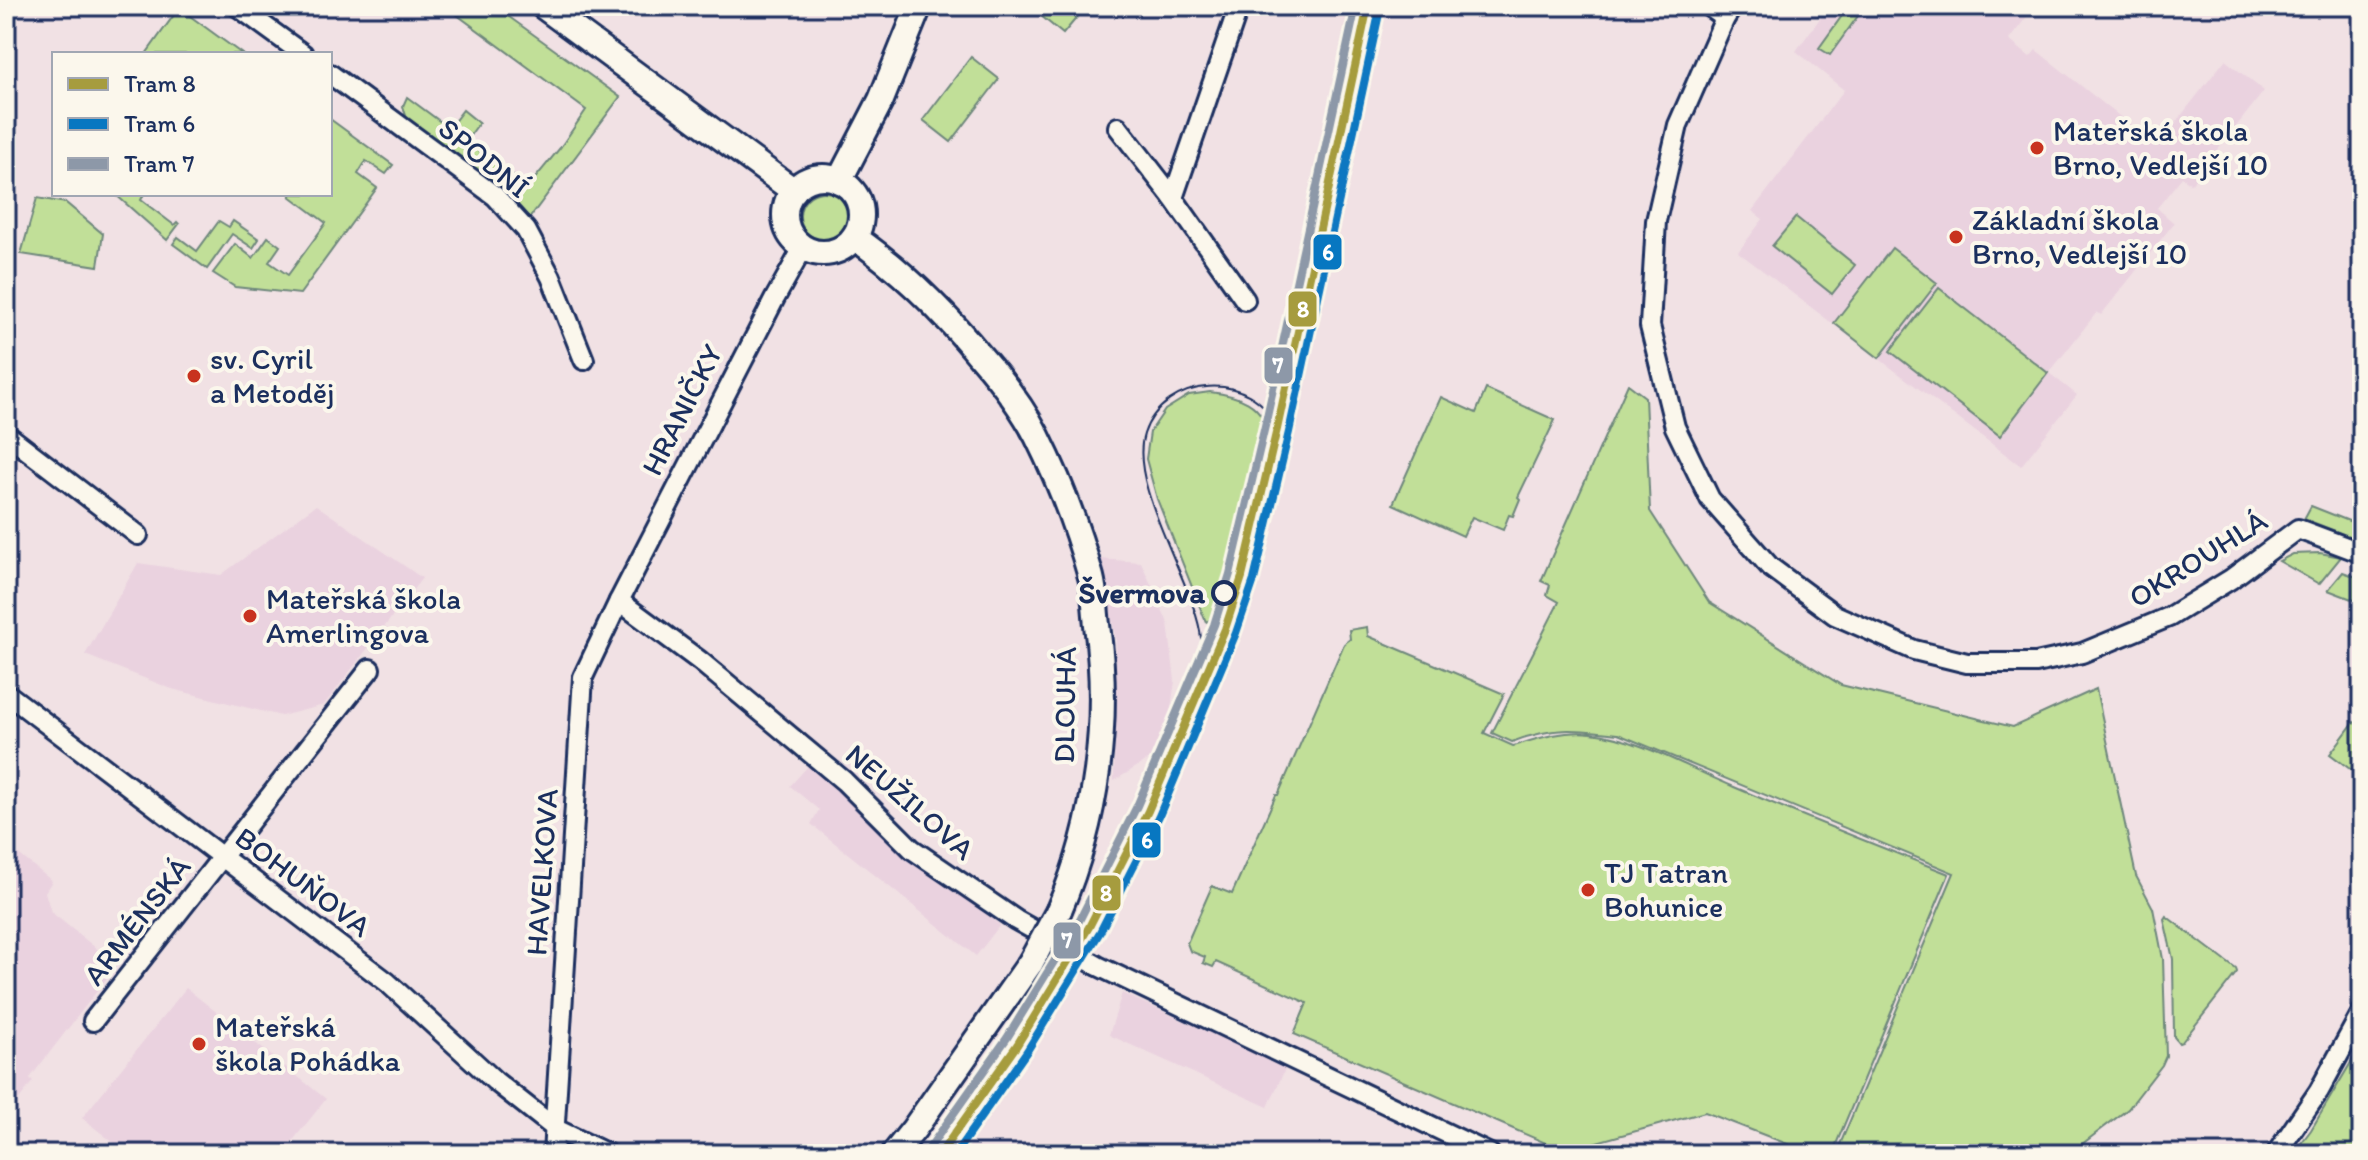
<svg xmlns="http://www.w3.org/2000/svg" width="2368" height="1160" viewBox="0 0 2368 1160" font-family="Itim,sans-serif">
	<rect width="100%" height="100%" fill="#f1e1e4"/>
	<filter id="ink" filterUnits="userSpaceOnUse"><feTurbulence type="fractalNoise" baseFrequency=".0125" numOctaves="2"/><feDisplacementMap in="SourceGraphic" scale="16" xChannelSelector="R" yChannelSelector="G"/><feConvolveMatrix kernelMatrix="1 2 1 2 8 2 1 2 1" color-interpolation-filters="sRGB"/></filter>
	<g filter="url(#ink)">
		<g fill="#ead2df">
			<polygon points="1829,6 2035,6 2009,40 2030,57 2036,50 2157,146 2225,60 2264,91 2191,184 2182,177 2157,208 2174,223 2101,315 2097,312 2049,373 2077,395 2021,466 1738,252 1763,219 1752,211 1844,90 1796,51"/>
			<polygon points="316,505 422,578 324,705 281,716 172,689 85,655 138,563 221,575"/>
			<polygon points="1100,559 1141,562 1168,623 1175,681 1165,749 1114,781 1116,641"/>
			<polygon points="809,765 1000,925 976,956 811,824 819,810 790,786"/>
			<polygon points="6,844 52,881 45,892 51,912 117,965 30,1078 33,1081 6,1116"/>
			<polygon points="186,988 326,1099 282,1154 128,1154 82,1118"/>
			<polygon points="1122,993 1286,1067 1268,1107 1109,1035"/>
		</g>
		<g fill="#c1df98" stroke="#6e877b" stroke-width="2">
			<path d="M445,6H494L620,97L528,220C497,178 449,149 407,119L403,106L407,97L449,128L463,110L479,123L466,141L528,187L560,148L586,110Z"/>
			<polygon points="1029,6 1081,6 1084,9 1063,34"/>
			<polygon points="1849,6 1865,6 1830,55 1819,48"/>
			<polygon points="179,8 242,54 146,54"/>
			<polygon points="971,57 999,79 951,142 923,120"/>
			<polygon points="330,119 393,165 386,174 366,161 358,174 377,188 300,294 235,287 213,273 235,244 253,258 268,237 280,246 269,262 288,275 326,223 290,196 292,194 330,194"/>
			<circle cx="824" cy="216" r="24"/>
			<polygon points="115,194 144,194 141,200 174,225 177,222 179,224 167,240"/>
			<polygon points="37,198 66,203 103,234 98,266 21,254"/>
			<polygon points="1796,217 1855,265 1832,294 1772,246"/>
			<polygon points="219,221 229,227 233,221 259,239 253,248 232,234 207,269 173,244 178,237 197,251"/>
			<polygon points="1892,248 1937,283 1879,358 1834,323"/>
			<polygon points="1939,288 2048,373 2000,436 1890,351"/>
			<path d="M1628,384L1645,397L1650,511L1709,602L1841,685L2013,727L2096,689L2136,876L2153,908L2163,959L2166,1056L2162,1065L2128,1109L2069,1154H1836L1954,873L1618,734C1576,729 1552,726 1512,742L1492,733L1559,602L1547,595L1550,585L1541,581Z"/>
			<polygon points="1486,389 1555,420 1518,497 1520,499 1513,516 1509,515 1503,530 1472,517 1463,536 1393,504 1441,397 1476,413"/>
			<path d="M1210,392C1236,395 1266,403 1266,435L1247,524L1217,616L1206,622L1157,499L1146,459L1150,432L1165,410L1189,395Z"/>
			<polygon points="2311,506 2359,525 2351,537 2304,519"/>
			<polygon points="2320,553 2341,557 2319,584 2279,561 2293,554"/>
			<polygon points="2343,572 2362,579 2362,603 2328,590"/>
			<path d="M1367,627L1368,636L1504,694L1484,733L1513,746C1539,738 1563,730 1591,733C1637,738 1691,769 1734,787C1805,817 1877,846 1949,874L1832,1154H1813L1705,1112L1564,1151L1294,1034L1307,1003L1216,962L1213,967L1203,963L1205,957L1190,951L1187,943L1212,886L1232,894L1276,795H1278L1344,644L1350,639L1349,630Z"/>
			<polygon points="2354,722 2362,728 2362,778 2330,754"/>
			<polygon points="2166,916 2236,969 2237,972 2182,1042 2179,1043 2174,1037 2173,959 2164,919"/>
			<polygon points="2362,1044 2362,1154 2293,1154 2311,1130"/>
		</g>
		<g fill="none" stroke-linecap="round" stroke-linejoin="round">
			<defs>
				<g id="minor">
					<polyline points="237,6 303,54"/>
					<polyline points="1239,6 1173,198 1245,300"/>
					<polyline points="1708,6 1725,18"/>
					<polyline points="1733,6 1725,18 1678,125 1656,221 1650,326 1675,427 1710,499 1770,567 1835,615 1914,650 1967,663 2036,663 2082,653 2169,617 2231,579 2298,529 2362,553"/>
					<polyline points="330,74 495,196 526,230 551,277 584,360"/>
					<polyline points="1118,127 1173,198"/>
					<polyline points="6,434 138,535"/>
					<polyline points="619,601 700,661 844,781 912,849 1016,920 1098,966 1490,1154"/>
					<polyline points="6,693 387,982 495,1081 556,1129 608,1154"/>
					<polyline points="93,1021 370,669"/>
					<polyline points="553,1154 583,677 619,601 775,298 803,248"/>
					<polyline points="2276,1154 2319,1091 2362,1012"/>
				</g>
				<g id="tertiary">
					<polyline points="543,6 794,191"/>
					<circle cx="823" cy="215" r="38"/>
					<polyline points="839,181 881,100 919,6"/>
					<path d="M854,237C903,271 943,311 981,357C1002,381 1022,407 1037,436C1059,480 1078,530 1091,577C1095,592 1095,609 1097,625C1110,721 1097,821 1059,910"/>
					<polyline points="894,1154 914,1129 1031,962"/>
				</g>
			</defs>
			<use href="#minor" stroke="#1b2f5e" stroke-width="24"/>
			<use href="#tertiary" stroke="#1b2f5e" stroke-width="30"/>
			<use href="#minor" stroke="#fbf7ec" stroke-width="18"/>
			<use href="#tertiary" stroke="#fbf7ec" stroke-width="24"/>
			<path stroke="#1b2f5e" stroke-width="2" d="M1195,704C1201,680 1205,656 1200,631C1190,577 1128,484 1144,434C1163,376 1254,368 1277,428C1283,446 1281,465 1279,483"/>
			<defs>
				<polyline id="tertiary-bridge" points="1031,962 1059,910"/>
			</defs>
			<use href="#tertiary-bridge" stroke="#1b2f5e" stroke-width="30" stroke-linecap="butt"/>
			<use href="#tertiary-bridge" stroke="#fbf7ec" stroke-width="24"/>
			<defs>
				<polyline id="tram-1" points="940,1154 1017,1045 1089,927 1148,811 1225,629 1242,577 1277,429 1368,6"/>
				<polyline id="tram-2" points="955,1154 1027,1051 1100,932 1159,816 1236,633 1254,580 1289,432 1380,9"/>
				<polyline id="tram-3" points="930,1147 1007,1038 1079,921 1137,806 1214,625 1230,574 1265,426 1356,6"/>
			</defs>
			<use href="#tram-1" stroke="#fbf7ec" stroke-width="14"/>
			<use href="#tram-2" stroke="#fbf7ec" stroke-width="14"/>
			<use href="#tram-3" stroke="#fbf7ec" stroke-width="14"/>
			<use href="#tram-1" stroke="#a69c3e" stroke-width="8"/>
			<use href="#tram-2" stroke="#0777c1" stroke-width="8"/>
			<use href="#tram-3" stroke="#8d98a8" stroke-width="8"/>
		</g>
	</g>
	<g fill="#c8321e" stroke="#fbf7ec" stroke-width="3">
		<circle cx="2037" cy="148" r="8"/>
		<circle cx="1956" cy="237" r="8"/>
		<circle cx="194" cy="376" r="8"/>
		<circle cx="250" cy="616" r="8"/>
		<circle cx="1588" cy="890" r="8"/>
		<circle cx="199" cy="1044" r="8"/>
	</g>
	<circle fill="#fbf7ec" stroke="#1b2f5e" stroke-width="4" cx="1224" cy="593" r="11"/>
	<g text-anchor="middle" stroke-width="8" stroke-linejoin="round" paint-order="stroke">
		<g font-size="30" fill="#1b2f5e" stroke="#fbf7ec" text-anchor="start">
			<text x="2053" y="141">Mateřská škola<tspan x="2053" dy="34">Brno, Vedlejší 10</tspan></text>
			<text x="1972" y="230">Základní škola<tspan x="1972" dy="34">Brno, Vedlejší 10</tspan></text>
			<text x="210" y="369">sv. Cyril<tspan x="210" dy="34">a Metoděj</tspan></text>
			<text x="266" y="609">Mateřská škola<tspan x="266" dy="34">Amerlingova</tspan></text>
			<text x="1604" y="883">TJ Tatran<tspan x="1604" dy="34">Bohunice</tspan></text>
			<text x="215" y="1037">Mateřská<tspan x="215" dy="34">škola Pohádka</tspan></text>
		</g>
		<g font-size="30" fill="#1b2f5e" stroke="#fbf7ec">
			<text transform="translate(484 158) rotate(39)" y="10">SPODNÍ</text>
			<text transform="translate(682 410) rotate(-63)" y="10">HRANIČKY</text>
			<text transform="translate(2198 559) rotate(-32)" y="10">OKROUHLÁ</text>
			<text transform="translate(1065 705) rotate(-89)" y="10">DLOUHÁ</text>
			<text transform="translate(910 802) rotate(41)" y="10">NEUŽILOVA</text>
			<text transform="translate(542 872) rotate(-86)" y="10">HAVELKOVA</text>
			<text transform="translate(303 882) rotate(37)" y="10">BOHUŇOVA</text>
			<text transform="translate(137 921) rotate(-52)" y="10">ARMÉNSKÁ</text>
		</g>
		<g font-size="30" font-weight="bold" fill="#1b2f5e" stroke="#fbf7ec" text-anchor="end">
			<text x="1205" y="603">Švermova</text>
		</g>
	</g>
	<g stroke="#fbf7ec" stroke-width="3">
		<rect x="1312" y="233" width="31" height="38" rx="8" fill="#0777c1"/>
		<rect x="1287" y="290" width="31" height="38" rx="8" fill="#a69c3e"/>
		<rect x="1263" y="346" width="31" height="39" rx="8" fill="#8d98a8"/>
		<rect x="1131" y="821" width="31" height="38" rx="8" fill="#0777c1"/>
		<rect x="1091" y="874" width="31" height="38" rx="8" fill="#a69c3e"/>
		<rect x="1052" y="921" width="30" height="39" rx="8" fill="#8d98a8"/>
	</g>
	<g font-size="22" text-anchor="middle" font-weight="bold" fill="#fff">
		<text x="1328" y="260">6</text>
		<text x="1303" y="317">8</text>
		<text x="1278" y="373">7</text>
		<text x="1147" y="848">6</text>
		<text x="1106" y="901">8</text>
		<text x="1067" y="948">7</text>
	</g>
	<rect width="2368" height="1160" fill="none" stroke="#fbf7ec" stroke-width="32"/>
	<rect x="16" y="16" width="2336" height="1128" fill="none" stroke="#1b2f5e" stroke-width="3" filter="url(#ink)"/>
	<rect x="52" y="52" width="280" height="144" fill="#fbf7ec" stroke="#a1a7b3" stroke-width="2"/>
	<rect x="68" y="78" width="40" height="12" fill="#a69c3e" stroke="#a1a7b3" stroke-width="2"/>
	<text x="124" y="92" font-size="24" fill="#1b2f5e">Tram 8</text>
	<rect x="68" y="118" width="40" height="12" fill="#0777c1" stroke="#a1a7b3" stroke-width="2"/>
	<text x="124" y="132" font-size="24" fill="#1b2f5e">Tram 6</text>
	<rect x="68" y="158" width="40" height="12" fill="#8d98a8" stroke="#a1a7b3" stroke-width="2"/>
	<text x="124" y="172" font-size="24" fill="#1b2f5e">Tram 7</text>
</svg>
